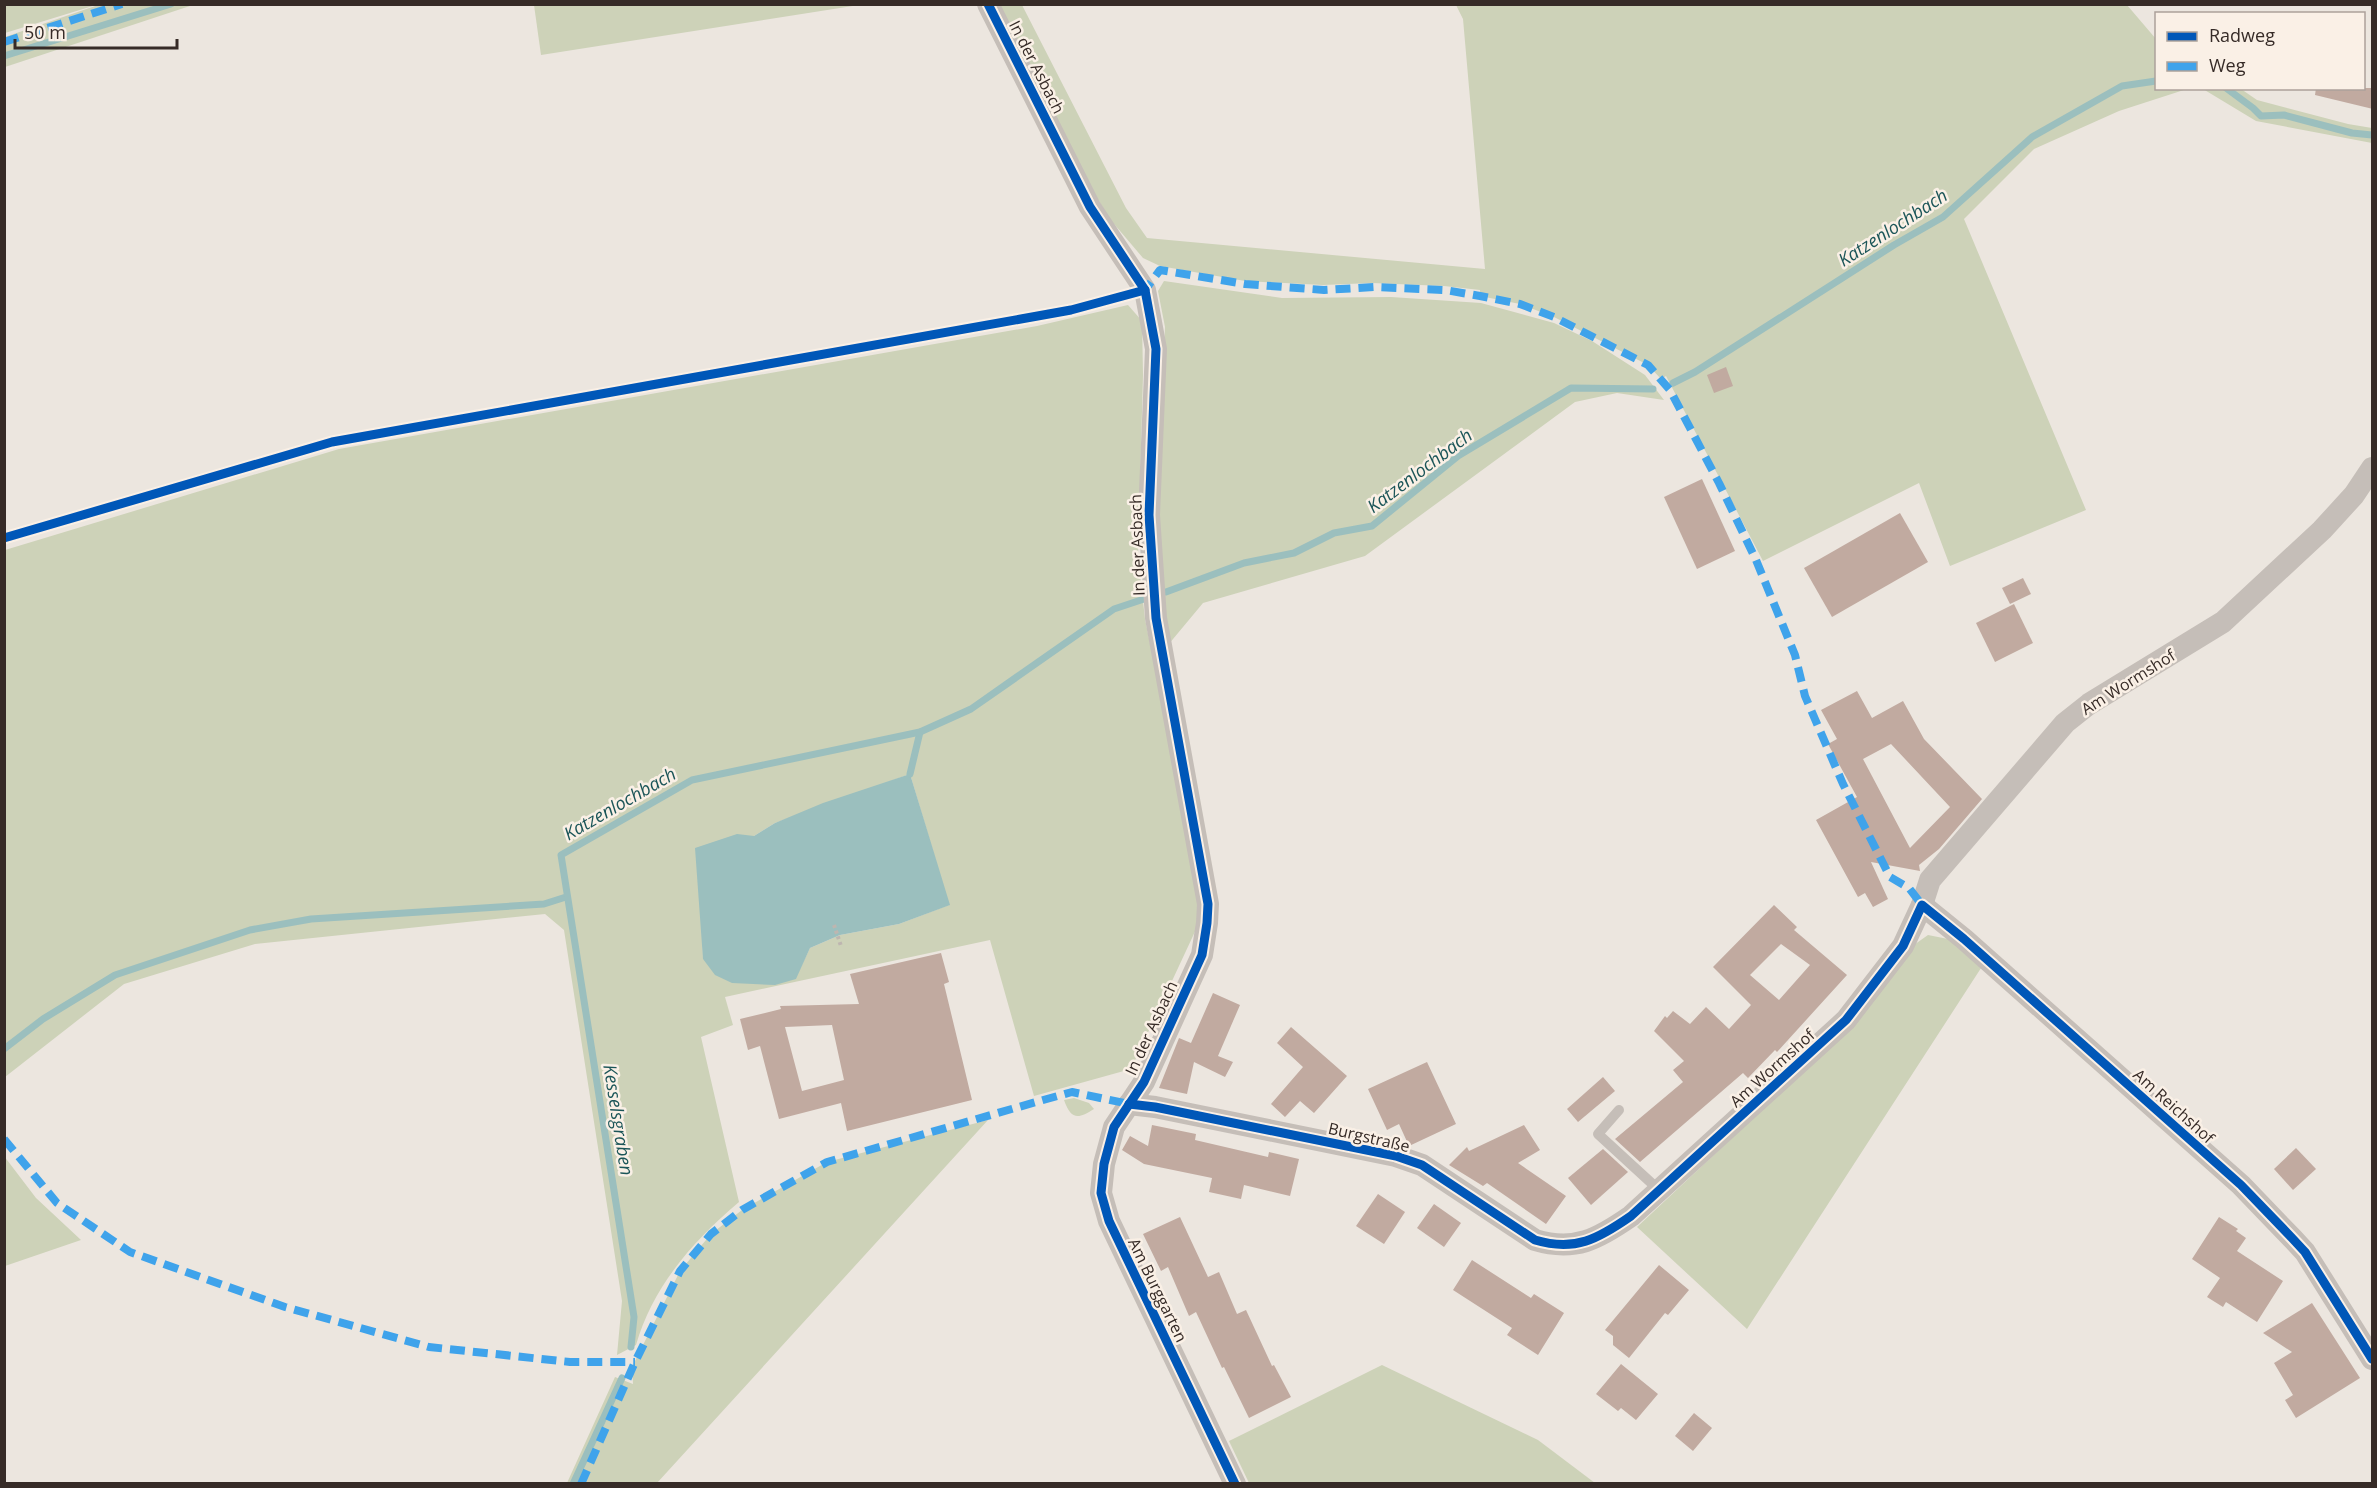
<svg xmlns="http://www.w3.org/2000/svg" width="2377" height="1488" viewBox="0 0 2377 1488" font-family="'Open Sans',sans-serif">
	<rect width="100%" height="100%" fill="#ece6df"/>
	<g fill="#cdd2b8" fill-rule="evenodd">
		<polygon points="5,4 96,4 96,5 5,33"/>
		<polygon points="101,4 193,5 5,67 5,37"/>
		<polygon points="534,5 534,4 859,5 541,55"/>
		<polygon points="996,5 1022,5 1126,208 1147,238 1485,269 1463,19 1456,5 2127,5 2156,39 2156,88 2187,89 2119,111 2034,149 1964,219 2086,510 1950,566 1919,483 1763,561 1666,376 1661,379 1648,365 1554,317 1520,304 1480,296 1480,290 1444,286 1372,283 1323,285 1245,281 1160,266 1143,258 1109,218 1075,161"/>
		<polygon points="2203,89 2241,89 2257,100 2348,124 2372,128 2372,143 2256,121"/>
		<polygon points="1164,281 1282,298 1391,297 1481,303 1554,323 1592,341 1645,375 1664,400 1617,393 1575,402 1365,556 1203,603 1168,645 1158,504 1165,327 1158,291"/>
		<path d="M1128,305L1142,321L1143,375L1138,556L1145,619L1194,859L1199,923L1131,1069L1034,1096L990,940L725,997L733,1025L701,1037L739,1202C693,1241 653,1286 636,1345L617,1355L622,1301L564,930L545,914L255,944L124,984L5,1077V550L339,449L1037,326ZM910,774L949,905L899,924L840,935L810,948L795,979L703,959L702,919L749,836H754L775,823Z"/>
		<polygon points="1928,935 1948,939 1983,965 1747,1329 1637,1227 1845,1032 1911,947"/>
		<path d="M1074,1098L1089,1103L1094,1109C1077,1120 1071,1119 1064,1100Z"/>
		<polygon points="988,1120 657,1483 567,1483 615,1377 633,1384 632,1367 680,1271 711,1234 742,1210 827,1162"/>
		<polygon points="4,1156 36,1198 81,1240 5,1266"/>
		<polygon points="1382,1365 1538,1440 1595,1483 1249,1483 1229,1441"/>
	</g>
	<polygon fill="#9bbfbe" points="910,774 950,905 899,924 840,935 810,948 796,979 775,985 732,983 715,975 703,959 695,848 737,834 754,836 775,823 823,803"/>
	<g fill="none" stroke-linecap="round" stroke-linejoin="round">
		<g stroke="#9bbfbe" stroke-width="7">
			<polyline points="4,56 171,4"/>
			<polyline points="2226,88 2253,108 2261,116 2284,115 2352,133 2372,135"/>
			<polyline points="1673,383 1695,372 1894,245 1943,217 2032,137 2122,86 2156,81"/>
			<polyline points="1166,592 1244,563 1294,553 1334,533 1372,526 1458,456 1571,388 1653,389"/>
			<polyline points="910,774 920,732"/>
			<polyline points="4,1049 43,1019 115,975 250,930 311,919 544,904 566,897"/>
			<polyline points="631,1347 634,1317 561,855 692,780 920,732 971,709 1114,609 1144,599"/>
			<polyline points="573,1484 622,1378"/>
		</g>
	</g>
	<g fill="#c1aaa0" fill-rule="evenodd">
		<polygon points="2316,88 2373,88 2373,109 2315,95"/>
		<polygon points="1726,367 1733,386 1714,393 1707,375"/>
		<polygon points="1702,479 1735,551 1697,569 1664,497"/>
		<polygon points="1900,513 1928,562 1832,617 1804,568"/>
		<polygon points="2023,578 2031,594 2010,604 2002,588"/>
		<polygon points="2014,604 2033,643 1995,662 1976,623"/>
		<path d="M1857,691L1872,718L1903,701L1924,739L1982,799L1939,849L1919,865L1920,871L1871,862L1888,899L1873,907L1865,893L1858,897L1816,820L1857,797L1828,744L1837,739L1821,710ZM1891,744L1950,807L1910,848L1863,759Z"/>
		<path d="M1774,905L1797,927L1794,930L1847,975L1777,1052L1775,1050L1748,1078L1743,1073L1640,1162L1615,1139L1683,1082L1673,1070L1684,1061L1654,1031L1665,1016L1667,1018L1673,1011L1690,1024L1706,1007L1729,1029L1751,1005L1713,967ZM1781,944L1810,965L1779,1000L1750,975Z"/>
		<path d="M941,953L949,982L944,984L972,1100L847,1131L841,1103L779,1119L760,1046L748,1050L740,1019L781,1009L780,1006L859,1004L850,974ZM832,1025L844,1080L802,1091L785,1027Z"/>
		<polygon points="1213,993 1240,1005 1218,1056 1233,1062 1225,1077 1194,1062 1187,1094 1159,1088 1179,1038 1191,1043"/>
		<polygon points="1291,1027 1347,1076 1314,1113 1300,1101 1285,1117 1271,1104 1303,1067 1277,1043"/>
		<polygon points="1427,1062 1456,1124 1409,1146 1399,1124 1387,1130 1368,1089"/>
		<polygon points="1603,1077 1615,1091 1578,1122 1567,1109"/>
		<polygon points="1152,1125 1196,1134 1195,1140 1268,1157 1269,1152 1299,1159 1290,1196 1244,1185 1241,1199 1209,1192 1212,1178 1144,1164 1122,1150 1130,1136 1148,1146"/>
		<polygon points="1524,1125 1540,1150 1518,1163 1566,1196 1546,1224 1487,1183 1483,1186 1449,1165 1467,1147 1469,1151"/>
		<polygon points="2296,1148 2316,1169 2293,1190 2274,1169"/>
		<polygon points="1603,1149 1628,1172 1591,1205 1568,1178"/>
		<polygon points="1378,1194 1405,1212 1384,1244 1356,1226"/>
		<polygon points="1434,1204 1461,1223 1444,1247 1417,1228"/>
		<polygon points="1180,1217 1208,1277 1219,1272 1237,1314 1246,1310 1272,1366 1274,1365 1291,1397 1249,1418 1224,1367 1222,1368 1196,1312 1189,1316 1168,1267 1161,1271 1143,1234"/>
		<polygon points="2219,1217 2238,1229 2236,1231 2246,1238 2237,1251 2283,1281 2257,1322 2226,1302 2223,1307 2207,1297 2220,1278 2192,1259"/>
		<polygon points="1472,1260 1531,1298 1534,1294 1564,1313 1538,1355 1507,1335 1512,1328 1453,1290"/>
		<polygon points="1659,1265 1689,1290 1668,1315 1665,1313 1629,1358 1613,1345 1613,1336 1605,1330"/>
		<polygon points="2312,1303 2360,1378 2296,1418 2285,1400 2293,1395 2274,1363 2292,1352 2263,1333"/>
		<polygon points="1621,1364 1658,1394 1636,1420 1621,1408 1618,1411 1596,1394"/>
		<polygon points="1694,1413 1712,1428 1693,1451 1675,1436"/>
	</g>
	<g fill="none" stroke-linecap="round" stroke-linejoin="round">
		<polyline stroke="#beb6b0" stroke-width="4" stroke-dasharray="3 3" stroke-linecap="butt" points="834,925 841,946"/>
		<polyline stroke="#c5beb8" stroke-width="10" points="1619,1110 1598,1134 1659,1190"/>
		<g stroke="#c5beb8" stroke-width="22">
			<polyline points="988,4 1090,207 1145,290 1156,349 1149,515 1156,618 1208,904 1207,923 1202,955 1144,1082 1114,1127 1104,1164 1101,1193 1109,1221 1235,1484"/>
			<polyline points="1922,905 1964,939 2241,1185 2292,1238 2305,1252 2372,1359"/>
			<path d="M1129,1104L1155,1107L1396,1156L1422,1165L1535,1240C1575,1252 1598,1239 1631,1216L1846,1020L1903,946L1922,905L1930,880L2065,723L2089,704L2223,622L2322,530L2354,495L2372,468"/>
		</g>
		<g stroke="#3fa3eb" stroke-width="8" stroke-dasharray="15 8" stroke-linecap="butt">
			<polyline points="4,42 122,4"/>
			<polyline points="1140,291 1145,290 1160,270 1245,284 1324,290 1374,287 1445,290 1480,296 1520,304 1554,317 1648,365 1670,390 1719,483 1756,560 1795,655 1805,696 1843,784 1890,877 1909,888 1922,905"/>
			<polyline points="4,1139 57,1203 130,1252 285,1307 429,1347 570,1362 635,1362"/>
			<polyline points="581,1484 635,1362 680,1271 711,1234 742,1210 827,1162 1036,1102 1072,1092 1129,1104"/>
		</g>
		<defs>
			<g id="cycleway">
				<polyline points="988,4 1090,207 1145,290 1156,349 1149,515 1156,618 1208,904 1207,923 1202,955 1144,1082 1114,1127 1104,1164 1101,1193 1109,1221 1235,1484"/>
				<polyline points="4,538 332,442 1071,310 1145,290"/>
				<path d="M1129,1104L1155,1107L1396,1156L1422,1165L1535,1240C1575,1252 1598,1239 1631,1216L1846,1020L1903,946L1922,905L1964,939L2241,1185L2292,1238L2305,1252L2372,1359"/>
			</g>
		</defs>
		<use href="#cycleway" stroke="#faf0e6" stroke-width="13"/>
		<use href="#cycleway" stroke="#0057b8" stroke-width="9"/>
	</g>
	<g text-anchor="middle" stroke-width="5" stroke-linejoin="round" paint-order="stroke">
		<g font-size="16" fill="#362b27" stroke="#faf0e6">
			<text transform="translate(1037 67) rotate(63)" y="6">In der Asbach</text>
			<text transform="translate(1137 545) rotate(-92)" y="6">In der Asbach</text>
			<text transform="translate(2128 682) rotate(-32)" y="6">Am Wormshof</text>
			<text transform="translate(1151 1028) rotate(-65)" y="6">In der Asbach</text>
			<text transform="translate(1772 1068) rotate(-42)" y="6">Am Wormshof</text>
			<text transform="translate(2174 1106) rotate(42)" y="6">Am Reichshof</text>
			<text transform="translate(1369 1137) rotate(13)" y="6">Burgstraße</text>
			<text transform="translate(1158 1290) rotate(64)" y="6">Am Burggarten</text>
		</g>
		<g font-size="18" font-style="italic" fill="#1b5558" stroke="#faf0e6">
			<text transform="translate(1893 228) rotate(-33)" y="6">Katzenlochbach</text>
			<text transform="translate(1420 471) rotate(-37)" y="6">Katzenlochbach</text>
			<text transform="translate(620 804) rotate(-30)" y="6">Katzenlochbach</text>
			<text transform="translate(618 1120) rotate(81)" y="6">Kesselsgraben</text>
		</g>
	</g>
	<rect width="2377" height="1488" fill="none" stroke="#362b27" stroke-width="12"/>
	<rect x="2155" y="12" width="210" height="78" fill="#faf0e6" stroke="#aca19a" stroke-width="1.5"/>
	<rect x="2167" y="32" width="30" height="9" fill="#0057b8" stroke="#aca19a" stroke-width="1.5"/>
	<text x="2209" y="42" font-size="18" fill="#362b27">Radweg</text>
	<rect x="2167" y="62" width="30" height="9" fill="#3fa3eb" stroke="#aca19a" stroke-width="1.5"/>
	<text x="2209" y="72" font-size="18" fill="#362b27">Weg</text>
	<path d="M15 39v9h162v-9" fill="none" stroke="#362b27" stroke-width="3"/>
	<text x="24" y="39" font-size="18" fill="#362b27" stroke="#faf0e6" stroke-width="4.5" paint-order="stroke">50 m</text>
</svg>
